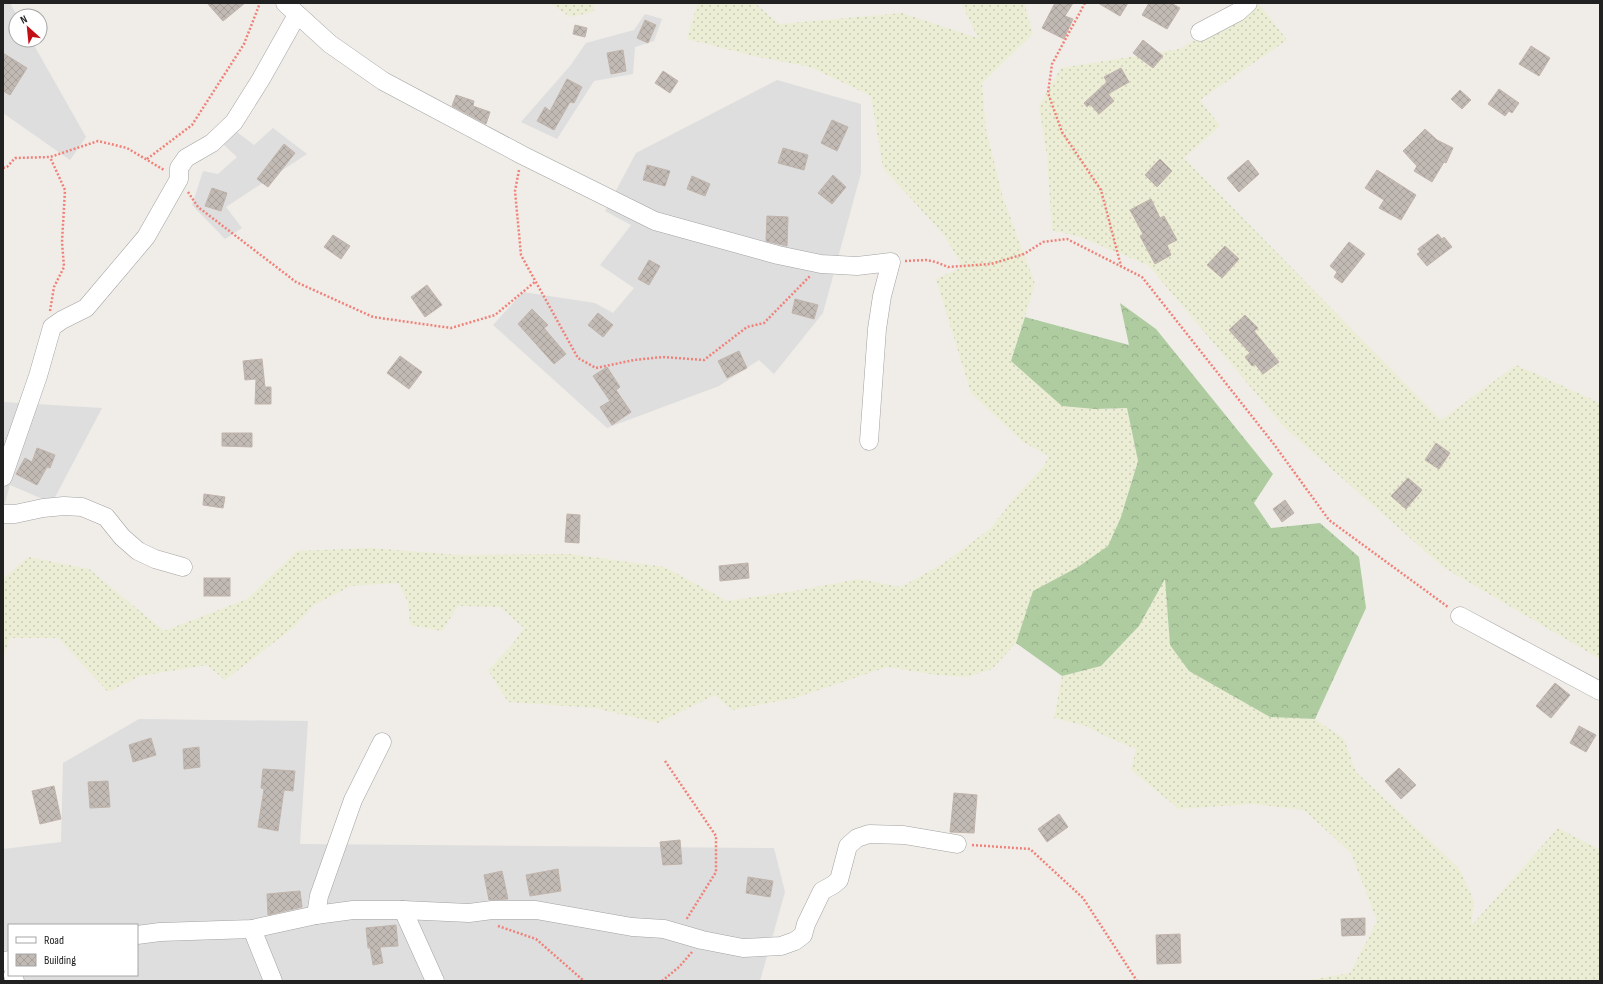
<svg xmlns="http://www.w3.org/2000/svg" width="1603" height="984" viewBox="0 0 1603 984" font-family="'Sofia Sans Condensed',sans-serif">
	<defs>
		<pattern id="farmland-dots" width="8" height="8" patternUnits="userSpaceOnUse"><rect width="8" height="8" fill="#ecedd5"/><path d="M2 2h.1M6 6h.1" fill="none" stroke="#cacbb7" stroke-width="1.8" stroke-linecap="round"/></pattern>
		<pattern id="forest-crowns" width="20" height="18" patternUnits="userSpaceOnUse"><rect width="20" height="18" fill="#aecca0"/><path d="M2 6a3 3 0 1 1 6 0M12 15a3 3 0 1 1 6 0" fill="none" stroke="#95af8a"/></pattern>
		<pattern id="building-cross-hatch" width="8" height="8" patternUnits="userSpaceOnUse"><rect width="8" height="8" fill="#c1b9b4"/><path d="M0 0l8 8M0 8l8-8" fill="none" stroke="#a69f9a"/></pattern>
	</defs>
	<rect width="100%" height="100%" fill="#f0ede8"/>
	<g fill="#dedede" fill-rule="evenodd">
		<polygon points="3,3 10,3 17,16 16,40 31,40 86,137 70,160 3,113"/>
		<polygon points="645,14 662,19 654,41 635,47 633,74 594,81 557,139 521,122 570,66 586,43 634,30"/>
		<polygon points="777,80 861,104 861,173 823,313 774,374 759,360 719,386 607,428 493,325 523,292 595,303 613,313 634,288 600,265 631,225 605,211 636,153"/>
		<polygon points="273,128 307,154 226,207 242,228 225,239 192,205 203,171 218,174 237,157 223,144 233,129 254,145"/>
		<polygon points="3,402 102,408 52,503 10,485 3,510"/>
		<path d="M139,719L308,721L300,844L774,848L785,892L760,981H3V849L61,842L63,763ZM9,925H137V975H9Z"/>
	</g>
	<g fill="url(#farmland-dots)">
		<polygon points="550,3 595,3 593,12 570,17"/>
		<polygon points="699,3 755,3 779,24 902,13 978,38 961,3 1024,3 1033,34 982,83 986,129 1003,198 1035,284 1011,361 1095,409 1127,408 1138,461 1121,517 1108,547 1078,567 1033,591 1016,643 992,669 967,677 937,675 887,667 795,698 732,710 715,695 658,723 595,708 508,702 488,670 511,646 524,628 500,607 458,606 442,631 410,625 408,602 398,583 351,586 314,605 293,628 225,680 207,665 140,676 108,692 58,638 10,638 3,659 3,579 28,557 89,569 164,631 247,599 297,551 370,548 460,555 571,554 665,567 727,601 795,591 858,579 901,587 944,563 991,528 1015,497 1043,467 1049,456 1023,442 971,393 936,279 963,267 944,235 883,168 871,96 810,67 754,56 687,39 697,5"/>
		<polygon points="1259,4 1287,40 1200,100 1220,126 1184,158 1441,420 1516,365 1600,403 1600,659 1443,567 1285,428 1148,265 1080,237 1052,230 1047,156 1039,106 1061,68 1179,49"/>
		<polygon points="1165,578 1170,645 1270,717 1315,719 1344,739 1356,772 1459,868 1474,901 1471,926 1558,828 1600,850 1600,981 1304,981 1350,973 1377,921 1351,853 1304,810 1252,804 1179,809 1131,770 1136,749 1105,736 1086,726 1054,718 1062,676 1101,666 1139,626"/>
	</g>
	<polygon fill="url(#forest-crowns)" points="1120,303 1156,329 1273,474 1254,503 1271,528 1320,523 1359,557 1366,608 1315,719 1270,717 1189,671 1170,645 1165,579 1139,626 1101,666 1062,676 1016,643 1033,591 1078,567 1108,546 1121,517 1138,461 1127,408 1095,409 1062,406 1011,361 1025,317 1129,345"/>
	<g fill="url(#building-cross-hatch)" stroke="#c1b4ab">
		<polygon points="207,3 245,3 223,21"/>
		<polygon points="1055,3 1073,3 1065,16 1073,19 1064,39 1042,28"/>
		<polygon points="1098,3 1128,3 1120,16"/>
		<polygon points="1149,3 1171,3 1180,8 1167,29 1142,15"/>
		<polygon points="645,20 656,25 648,43 637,38"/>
		<polygon points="575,25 587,28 585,37 573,34"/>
		<polygon points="1143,40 1163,56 1153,68 1133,53"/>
		<polygon points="1531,46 1550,58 1539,76 1519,64"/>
		<polygon points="623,50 626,71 611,74 607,53"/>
		<polygon points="3,53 27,68 10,95 3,91"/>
		<polygon points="1121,68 1129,82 1108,94 1114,101 1099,114 1090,104 1087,107 1084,103 1107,82 1104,77"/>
		<polygon points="663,71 678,81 670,93 655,83"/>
		<polygon points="567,79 582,87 574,103 570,102 554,130 537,121 545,107 550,111"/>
		<polygon points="1499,89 1519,103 1512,113 1509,111 1505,116 1488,104"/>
		<polygon points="1460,90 1471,100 1462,109 1451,99"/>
		<polygon points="456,95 474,101 473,106 490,112 486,124 452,106"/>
		<polygon points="832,120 848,127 837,151 821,143"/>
		<polygon points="1425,129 1437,140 1453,148 1446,163 1444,162 1432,182 1414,171 1417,166 1403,151"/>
		<polygon points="284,144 295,153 268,187 257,179"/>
		<polygon points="783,148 808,155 804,170 778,163"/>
		<polygon points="1160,159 1172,171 1157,187 1145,175"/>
		<polygon points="1248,160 1259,174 1239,192 1227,178"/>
		<polygon points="647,165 670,171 665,186 643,180"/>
		<polygon points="1377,170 1416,195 1401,220 1379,208 1384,200 1365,188"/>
		<polygon points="833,175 846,187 832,204 818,193"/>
		<polygon points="692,176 710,184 705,196 687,189"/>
		<polygon points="212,188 227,193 221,211 205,206"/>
		<polygon points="1151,199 1160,218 1164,216 1177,240 1167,245 1171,255 1155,264 1140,236 1143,234 1130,210"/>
		<polygon points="767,216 788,217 787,246 766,241"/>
		<polygon points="1438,234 1442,239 1444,237 1452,247 1427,266 1417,254 1420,252 1418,249"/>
		<polygon points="333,235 350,246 341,259 324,247"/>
		<polygon points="1349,242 1365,254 1342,283 1334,277 1337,272 1330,266"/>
		<polygon points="1225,246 1239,259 1222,278 1207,265"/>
		<polygon points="649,260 660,266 649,285 638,279"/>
		<polygon points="427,285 442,305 425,317 411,297"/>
		<polygon points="795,299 818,305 814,319 792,313"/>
		<polygon points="532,309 548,325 544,328 566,354 554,364 518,324"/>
		<polygon points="598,313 613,325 603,337 588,325"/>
		<polygon points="1245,315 1258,328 1254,331 1279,362 1263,374 1255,364 1252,366 1245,357 1250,353 1229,330"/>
		<polygon points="739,351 747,368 727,378 718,361"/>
		<polygon points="400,356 422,372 409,389 387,373"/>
		<polygon points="262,359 265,387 271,387 271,404 255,404 256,379 245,380 243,361"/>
		<polygon points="607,367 620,387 616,390 631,412 612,425 600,407 610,401 593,376"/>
		<polygon points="222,433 252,433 252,447 222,446"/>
		<polygon points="1436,443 1450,453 1439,469 1425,460"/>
		<polygon points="37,448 55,455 50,468 47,467 37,485 16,474 25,458 32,462"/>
		<polygon points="1408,478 1422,490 1406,509 1391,496"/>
		<polygon points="204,494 225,497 223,508 203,505"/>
		<polygon points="1285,500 1294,513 1282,522 1273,509"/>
		<polygon points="567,514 580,515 579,543 565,542"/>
		<polygon points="748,563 749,578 720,581 719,566"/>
		<rect x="204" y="578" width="26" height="18"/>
		<polygon points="1555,683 1570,695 1551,718 1536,706"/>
		<polygon points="1579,726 1596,735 1586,752 1570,743"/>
		<polygon points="151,738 156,755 133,762 129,745"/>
		<polygon points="199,747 200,767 184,769 183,749"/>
		<polygon points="1399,768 1416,785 1401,799 1385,781"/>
		<polygon points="263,769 295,771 293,791 284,790 278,831 258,827 264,789 261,788"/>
		<polygon points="108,781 110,807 90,808 88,782"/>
		<polygon points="54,786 61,819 40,824 32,791"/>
		<polygon points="954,793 977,795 974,833 950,832"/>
		<polygon points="1059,814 1068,827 1047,842 1038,829"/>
		<polygon points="680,840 682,864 663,865 660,842"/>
		<polygon points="558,869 561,891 530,896 526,875"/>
		<polygon points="502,871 508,899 489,900 484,875"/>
		<polygon points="748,877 773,881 770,897 746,893"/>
		<polygon points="300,891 302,907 268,915 267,894"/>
		<polygon points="1365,918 1365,935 1342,936 1341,919"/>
		<polygon points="396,925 398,946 380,947 383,963 373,965 370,948 368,948 366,928"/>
		<polygon points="1180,934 1181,963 1157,964 1156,935"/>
	</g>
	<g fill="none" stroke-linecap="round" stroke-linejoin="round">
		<defs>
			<g id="minor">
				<polyline points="285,3 330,44 383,81 522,155 655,221 778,255 821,264 857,266 891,262 882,296 877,329 869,441"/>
				<polyline points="1200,32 1238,12 1248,3"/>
				<polyline points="3,477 38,376 52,327 62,320 86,308 146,237 179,179 179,168 186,158 212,143 234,122 261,79 297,15"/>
				<polyline points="3,514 15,514 43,508 64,506 82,507 106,517 122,537 138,551 155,559 183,567"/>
				<polyline points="1460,616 1600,691"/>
				<polyline points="403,910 435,981"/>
				<polyline points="316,915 319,896 353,800 382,742"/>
				<polyline points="252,929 273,981"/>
				<polyline points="137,935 160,932 252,929 316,915 353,910 403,910 469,913 492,910 536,910 632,927 664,929 702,940 743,948 781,946 795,941 803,935 806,924 822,891 833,885 839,880 848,846 857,838 869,834 904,835 957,844"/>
				<polyline points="3,962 9,960"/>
				<polyline points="13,975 15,981"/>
			</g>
		</defs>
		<use href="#minor" stroke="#a2a2a2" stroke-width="19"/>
		<g stroke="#f08179" stroke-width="2.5" stroke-dasharray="2 2" stroke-linecap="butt">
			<polyline points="1085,3 1052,64 1048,93 1062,132 1101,190 1121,266"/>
			<polyline points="147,159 192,125 244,44 260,3"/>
			<polyline points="3,168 7,167 15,158 50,157 98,141 127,148 164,170"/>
			<polyline points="519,170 515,191 521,255 578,358 596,368 634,360 663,357 704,360 747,327 764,323 810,276"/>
			<polyline points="188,192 198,207 296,282 373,317 451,328 495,315 536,281"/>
			<polyline points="905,261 926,260 936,262 948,267 991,264 1024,254 1043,242 1067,239 1142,277 1273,443 1329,520 1448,607"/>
			<polyline points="50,311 54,287 64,267 62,242 65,190 50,157"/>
			<polyline points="665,761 716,836 716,872 686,920"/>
			<polyline points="972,845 1030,849 1083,898 1137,981"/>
			<polyline points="498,926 536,939 584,981"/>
			<polyline points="662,981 679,967 692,952"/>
		</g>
		<use href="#minor" stroke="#fff" stroke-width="18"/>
	</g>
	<rect width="1603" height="984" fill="none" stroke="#212121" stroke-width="8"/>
	<rect x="8" y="924" width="130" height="52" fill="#ffffff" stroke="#a6a6a6"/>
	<rect x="16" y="937" width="20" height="6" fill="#ffffff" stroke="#a6a6a6"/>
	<text x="44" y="944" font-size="12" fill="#212121">Road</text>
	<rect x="16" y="954" width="20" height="12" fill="url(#building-cross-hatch)" stroke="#a6a6a6"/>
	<text x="44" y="964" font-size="12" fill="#212121">Building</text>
	<g transform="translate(28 28) rotate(333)"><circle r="19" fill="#ffffff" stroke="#a6a6a6"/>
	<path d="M0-3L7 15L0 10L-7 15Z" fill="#c20f16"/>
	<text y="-6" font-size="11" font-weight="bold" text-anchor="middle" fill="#212121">N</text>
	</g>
</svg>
